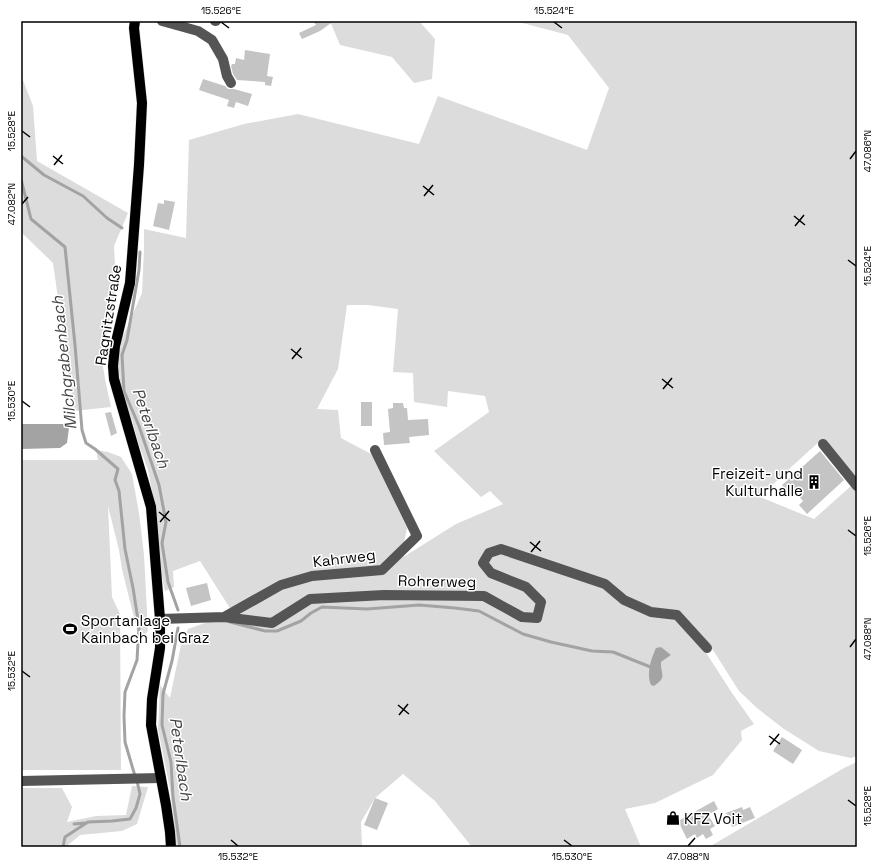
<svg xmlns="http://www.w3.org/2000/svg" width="878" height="868" font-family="'Space Grotesk',sans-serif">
<rect width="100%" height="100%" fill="#fff"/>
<path fill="#dcdcdc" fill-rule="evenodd" d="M330,21H419L435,39L432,79L414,83L392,57L340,45Z
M515,21H857V481L821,440L789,469L760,497L814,519L851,486L857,493V756L851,758L819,751L784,729L757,708L739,691L713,650L705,642L703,648L732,693L754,724L741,731L742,740L713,775L655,803L625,809L641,847H472L435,801L403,774L375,798L361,822L362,847H176V839L170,789L158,729L160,685L170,698L182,640L188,629L233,613L200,561L173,571L174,587L165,591L159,561L154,502L148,470L138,442L132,420L122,394L118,365L121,341L142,293L144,250V229L186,238L189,140L244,124L298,114L419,144L438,96L587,150L609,88L568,35ZM347,305H368L398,309L393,372L413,373L414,402L447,407L448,391L485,396L489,412L434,451L481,497L490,491L503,504L456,524L405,556L389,559L404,543L407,528L373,455L341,438L338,410L317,409L338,369ZM660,647L671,655L661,662L662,679H649V673Z
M21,75L33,106L37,161L128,213L114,246L116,284L114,310L103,347V367L106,384L111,407L74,411L53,263L21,232Z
M96,450L108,452L121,457L132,474L139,513L141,529L144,555L148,631L140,642L122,569L119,550L108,506L112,597L120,614L121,770H21V460H98Z
M857,762V847H709L844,768Z
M132,786L148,787L137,824L122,831L80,835L68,845L67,847H21V788H62L72,807L67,822L96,816L126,815Z"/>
<path fill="#a3a3a3" d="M21,424H64L69,428L67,443L60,448L21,449Z
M661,647L671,655L661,662C661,676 667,677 654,686L651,685C646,674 651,659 656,648Z"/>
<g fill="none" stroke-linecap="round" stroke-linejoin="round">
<path stroke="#a3a3a3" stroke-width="3" d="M21,156L44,175L83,196L107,218L122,228
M21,179L31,219L65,247L75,345L82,430L86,443L95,449L118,469L115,480L119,491L125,549L133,588L139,626L137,660L125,692L124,716L125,742L135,776
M140,252L139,270L127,340L122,355L124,391L139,426L159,485L166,522L162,543L168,582L178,610
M230,622L265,631H277L301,621L311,613L322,607L367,609L419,605L455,608L479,611L523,634L551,642L592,651L613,652L653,668
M178,628L172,661L163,694L162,725L171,762L173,797L180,847
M74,824L86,823
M63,847L65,837L88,822L112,821L130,819L136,808L140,794L137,781"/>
</g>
<path fill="#c4c4c4" d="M313,21H323L324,22L326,21H334L320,31L302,39L299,33L316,25Z
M245,50L270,54L267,76L273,77L271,86L265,85V82L237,80L233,74L231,66L232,64H235L236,58L244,60Z
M203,79L225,86L228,89H234L252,94L248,106L236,102L234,108L227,106L229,100L199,90Z
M164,200L175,202L169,230L153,226L158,203L164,204Z
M361,402H372V426H361Z
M393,403H403L404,408H407L408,420L428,419L429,435L409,437L410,443L384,445L383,433L390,432L388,409L393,408Z
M111,412L117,433L111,436L105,413Z
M820,451L844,480L807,514L799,505L803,501L791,487L787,491L782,485Z
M207,583L211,600L191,606L186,588Z
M782,737L802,750L793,764L773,751Z
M375,798L388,803L377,830L364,825Z
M714,801L718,809L708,815L715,826L710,829L713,835L706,839L703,834L697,838L695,834L687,839L678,821Z
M742,807L743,810L750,807L755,818L732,827L726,813Z"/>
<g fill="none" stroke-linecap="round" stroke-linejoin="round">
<defs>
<path id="major" d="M135,21L134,28L142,103L139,165L130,283L115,346L113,366L114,379L151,507L160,619V648L152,699L151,725L166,805L170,832L171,847"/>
</defs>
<use href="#major" stroke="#dbdbdb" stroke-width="11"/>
<path stroke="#555" stroke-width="10" d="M162,21L198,31L212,40L223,59L227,76L231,83
M215,21H216
M823,444L857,486
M224,617L281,585L312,576L382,570L417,536L375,450
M160,619L224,617L272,623L310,599L384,595L484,596L522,617L537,618L541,602L526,587L491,573L483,563L489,553L501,549L605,584L624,600L651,612L677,615L707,648
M21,781L161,778"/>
<use href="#major" stroke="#000" stroke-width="10"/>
</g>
<path fill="none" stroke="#000" stroke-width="1.5" d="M221,22L229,28M554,22L562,28M22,131L30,137M53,156L63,164M850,159L856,151M54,165L62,155M423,186L434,195M424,196L433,185M22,204L28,197M794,216L805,225M795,226L804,215M848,260L856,266M291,349L302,358M292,359L301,348M662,379L673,388M663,389L672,378M22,401L30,407M159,512L170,521M160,522L169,511M848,530L856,536M530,542L541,551M531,552L540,541M850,647L856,639M22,671L30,677M398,705L409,714M399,715L408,704M769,736L780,744M770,745L779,734M848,800L856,806M231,840L238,846M564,840L572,846M688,846L695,838"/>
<defs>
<symbol id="building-bare" viewBox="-9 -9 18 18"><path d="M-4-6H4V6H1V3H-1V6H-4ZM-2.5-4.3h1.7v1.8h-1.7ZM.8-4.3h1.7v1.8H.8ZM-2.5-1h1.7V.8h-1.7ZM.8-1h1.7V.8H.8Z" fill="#000" stroke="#fff" stroke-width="2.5" paint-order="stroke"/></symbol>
<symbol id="stadium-bare" viewBox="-9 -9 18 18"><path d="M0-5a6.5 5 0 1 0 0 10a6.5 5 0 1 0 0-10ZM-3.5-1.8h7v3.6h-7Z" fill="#000" stroke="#fff" stroke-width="2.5" paint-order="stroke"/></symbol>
<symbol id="shop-bare" viewBox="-9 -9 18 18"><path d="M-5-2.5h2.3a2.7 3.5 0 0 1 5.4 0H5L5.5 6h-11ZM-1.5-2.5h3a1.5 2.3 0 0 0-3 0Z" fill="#000" stroke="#fff" stroke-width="2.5" paint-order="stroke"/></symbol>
</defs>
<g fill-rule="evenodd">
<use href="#building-bare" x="804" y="472" width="20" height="20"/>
<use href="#stadium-bare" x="60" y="619" width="20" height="20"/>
<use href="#shop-bare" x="663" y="808" width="20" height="20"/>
</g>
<g text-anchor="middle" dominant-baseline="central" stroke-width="3" stroke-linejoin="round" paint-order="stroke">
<g font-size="15" fill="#000" stroke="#fff">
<text transform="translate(108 315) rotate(-81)">Ragnitzstraße</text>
<text transform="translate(344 558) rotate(-7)">Kahrweg</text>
<text transform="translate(437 581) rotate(1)">Rohrerweg</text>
</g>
<g font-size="15" fill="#000" stroke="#fff" text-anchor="start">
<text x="803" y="473" text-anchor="end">Freizeit- und<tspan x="803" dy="17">Kulturhalle</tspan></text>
<text x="81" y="620">Sportanlage<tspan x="81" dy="17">Kainbach bei Graz</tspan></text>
<text x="684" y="818">KFZ Voit</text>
</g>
<g font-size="16" font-style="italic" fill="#444" stroke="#fff">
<text transform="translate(64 363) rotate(-96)">Milchgrabenbach</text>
<text transform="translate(151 428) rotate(71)">Peterlbach</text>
<text transform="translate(181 759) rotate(82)">Peterlbach</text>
</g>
</g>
<rect width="878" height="868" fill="none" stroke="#ffffff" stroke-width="44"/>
<rect x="22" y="22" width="834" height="824" fill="none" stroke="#000" stroke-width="1.5"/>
<g font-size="10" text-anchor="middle" fill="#000">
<text x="221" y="14">15.526°E</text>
<text x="554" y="14">15.524°E</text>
<text transform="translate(11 131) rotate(-90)" y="4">15.528°E</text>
<text transform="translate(867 151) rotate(-90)" y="4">47.086°N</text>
<text transform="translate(11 204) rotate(-90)" y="4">47.082°N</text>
<text transform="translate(867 266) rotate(-90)" y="4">15.524°E</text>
<text transform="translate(11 401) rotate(-90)" y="4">15.530°E</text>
<text transform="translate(867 536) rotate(-90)" y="4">15.526°E</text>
<text transform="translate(867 639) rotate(-90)" y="4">47.088°N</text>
<text transform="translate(11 671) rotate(-90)" y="4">15.532°E</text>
<text transform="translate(867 806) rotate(-90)" y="4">15.528°E</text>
<text x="238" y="860">15.532°E</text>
<text x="572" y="860">15.530°E</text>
<text x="688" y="860">47.088°N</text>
</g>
</svg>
